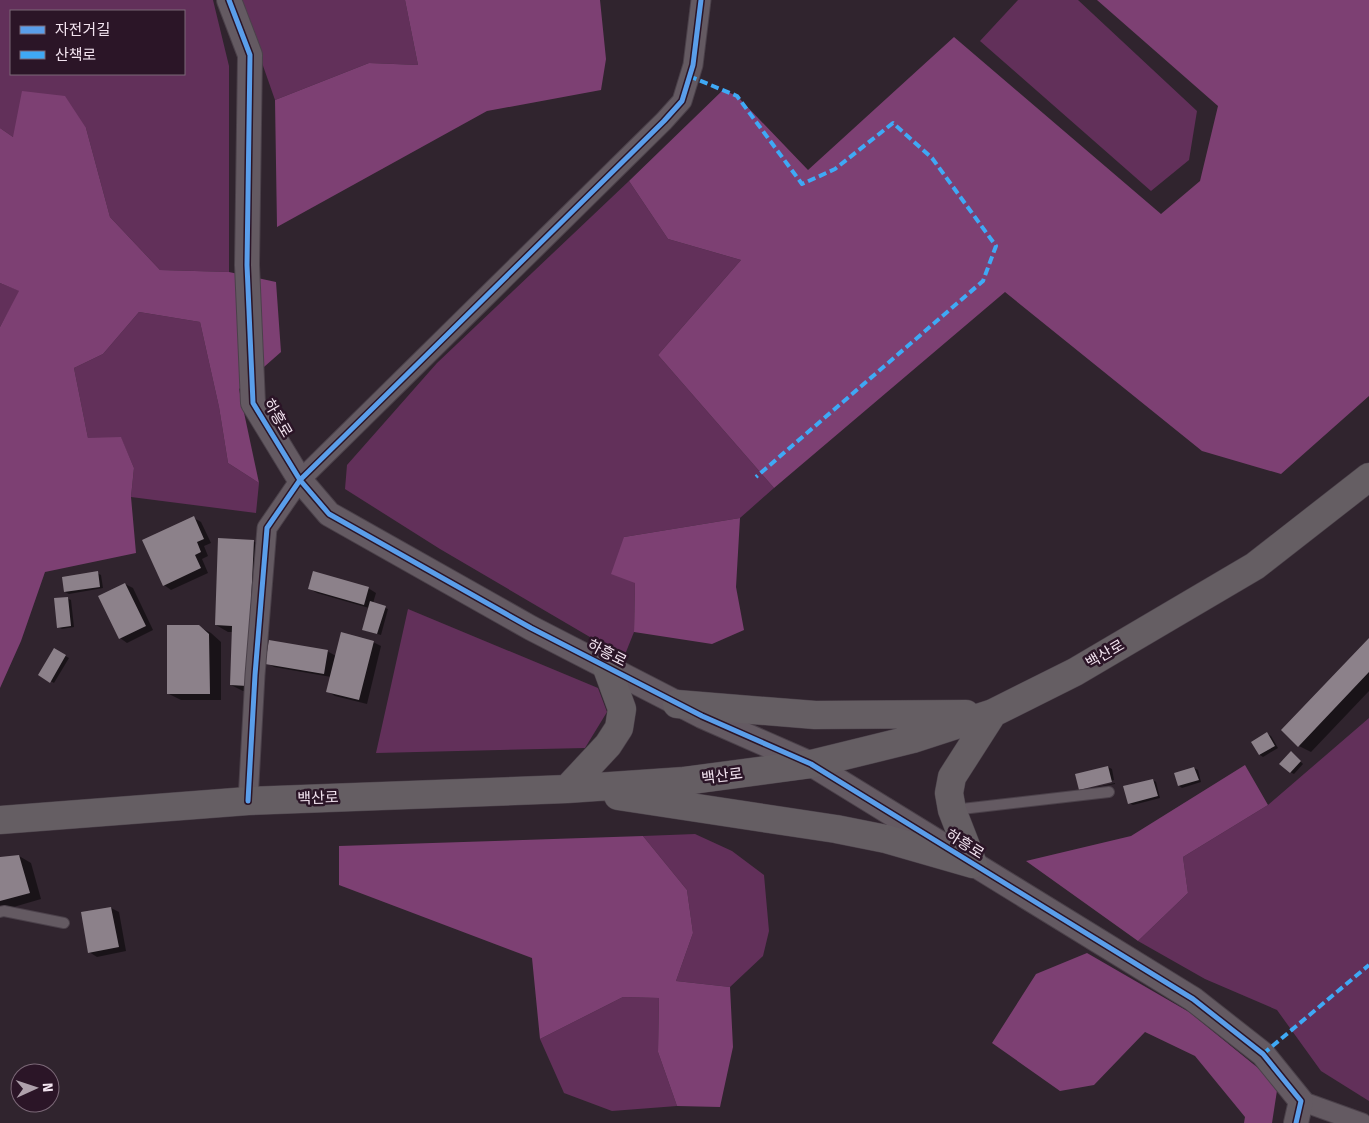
<svg xmlns="http://www.w3.org/2000/svg" width="1369" height="1123" font-family="'Fira Sans','Noto Sans KR',sans-serif">
<rect width="100%" height="100%" fill="#30242e"/>
<path fill="#62305a" fill-rule="evenodd" d="M0,0H213L229,66V272L160,270L110,217L86,128L13,137L0,128ZM11,11H184V74H11Z
M240,0H405L418,65L369,63L275,100Z
M1018,0H1078L1197,111L1189,160L1151,191L980,41Z
M629,181L668,239L741,260L658,355L774,488L740,518L624,537L635,583L634,632L624,657L440,549L345,489L347,465L437,363Z
M0,283L20,291L0,327Z
M139,312L200,322L219,407L228,463L259,483L256,513L131,497L134,468L121,438H88L74,368L103,354Z
M408,609L598,688L607,712L585,748L376,753Z
M1369,718V1101L1321,1071L1277,1010L1205,979L1138,941L1188,893L1183,857L1268,805Z
M695,834L732,851L764,875L769,931L763,956L730,987L676,981L693,933L687,890L643,836Z
M623,997L659,998L658,1052L677,1106L612,1111L564,1093L540,1039Z"/>
<path fill="#7d4073" d="M405,0H600L606,59L601,90L487,111L277,227L275,100L369,63L418,65Z
M1097,0H1369V396L1281,474L1202,451L1005,292L774,488L658,355L741,260L668,239L629,181L723,90L737,96L808,170L954,37L1161,214L1200,181L1218,106Z
M22,91L65,96L86,128L110,217L160,270L229,272L276,282L281,352L239,389L259,483L228,463L219,407L200,322L139,312L103,354L74,368L88,438L121,437L134,468L131,497L136,553L45,572L21,641L0,688V327L19,291L0,283V128L13,137Z
M740,518L736,587L744,630L712,644L634,632L635,583L611,574L624,537Z
M1245,765L1268,805L1183,857L1188,893L1138,941L1026,861L1131,836Z
M643,836L687,890L693,933L676,981L730,987L733,1047L720,1107L677,1106L658,1052L659,998L623,997L540,1039L532,958L339,885V846Z
M1087,953L1189,1012L1278,1084L1272,1123H1244L1245,1117L1195,1056L1145,1032L1094,1085L1060,1091L992,1043L1036,974Z"/>
<path fill="#0007" d="M194,518L201,522L211,543L204,546L208,556L202,559L208,573L171,590L164,585Z
M253,541L265,548L259,692L243,691L231,685L233,632H228L216,625Z
M97,573L101,575L103,588L69,594L65,592Z
M125,584L133,588L153,630L127,643L120,638Z
M368,588L376,593L373,603L388,609L381,635L363,630L369,608L317,593L310,589Z
M67,598L71,600L74,627L62,629L58,627Z
M198,626L211,633L221,642V700H181L169,694Z
M1369,640V691L1311,752L1299,746Z
M373,642L381,646L367,704L335,696L327,691L331,677L274,667L267,663L327,651L336,656Z
M54,650L69,658L54,683L40,675Z
M1267,734L1271,736L1278,748L1263,757L1260,755L1253,742Z
M1294,755L1303,764L1294,774L1290,772Z
M1108,767L1112,769L1114,780L1081,788V790L1080,789L1076,775Z
M1194,768L1198,770L1201,782L1182,788L1179,786Z
M1153,780L1156,782L1160,798L1133,805L1129,803Z
M1115,783V784L1082,790Z
M19,856L31,863L41,899L0,911V858Z
M111,908L119,912L126,951L97,957L89,952L83,913Z"/>
<path fill="#8c818a" d="M194,516L204,539L197,542L201,552L195,555L201,568L163,586L142,540Z
M218,538L254,540L247,686L230,685L232,626L215,625Z
M98,571L100,587L64,592L62,577Z
M313,571L369,587L364,605L308,589Z
M125,583L146,626L119,639L98,596Z
M68,597L71,626L57,628L54,598Z
M370,601L386,606L377,634L362,630Z
M167,625H199L209,634L210,694H167Z
M341,632L374,641L359,700L326,692Z
M1369,638V672L1298,747L1281,730Z
M269,640L328,650L324,674L265,664Z
M54,648L66,655L50,683L38,675Z
M1267,732L1275,746L1259,755L1251,742Z
M1291,751L1301,761L1290,773L1279,764Z
M1108,766L1112,782L1079,790L1075,774Z
M1194,767L1199,780L1178,786L1174,773Z
M1153,779L1158,796L1128,804L1123,786Z
M19,855L30,893L0,901V857Z
M111,907L119,947L88,953L81,912Z"/>
<g fill="none" stroke-linecap="round" stroke-linejoin="round">
<defs>
<path id="service" d="M953,810L1109,792
M0,912L4,911L64,923"/>
<path id="minor" d="M248,801L255,675L267,528L300,480L664,121L682,101L693,65L701,0
M1301,1101L1362,1123"/>
<path id="tertiary" d="M229,0L250,55L247,265L253,403L300,480L329,514L531,628L702,716L811,764L1193,999L1263,1054L1301,1101L1296,1123"/>
<path id="secondary" d="M677,704L815,715L966,714
M567,789L608,745L619,728L622,709L607,668
M618,796L836,829L886,839L973,864
M0,820L248,801L567,789L684,781L811,764L913,739L993,713L1075,672L1255,566L1369,477
M973,864L952,810L949,793L952,777L993,713"/>
</defs>
<use href="#service" stroke="#4b414a" stroke-width="12"/>
<use href="#minor" stroke="#4b414a" stroke-width="21"/>
<use href="#tertiary" stroke="#4b414a" stroke-width="26"/>
<use href="#secondary" stroke="#4b414a" stroke-width="29"/>
<use href="#service" stroke="#645a62" stroke-width="10"/>
<use href="#minor" stroke="#645a62" stroke-width="19"/>
<use href="#tertiary" stroke="#645a62" stroke-width="24"/>
<use href="#secondary" stroke="#655e63" stroke-width="28"/>
<path stroke="#3fa9f5" stroke-width="4" stroke-dasharray="8 4" stroke-linecap="butt" d="M689,76L737,96L802,184L835,169L893,123L932,158L996,246L983,281L756,477
M1263,1054L1369,965"/>
<defs>
<path id="cycleway" d="M229,0L250,55L247,265L253,403L300,480L329,514L531,628L702,716L811,764L1193,999L1263,1054L1301,1101L1296,1123
M248,801L255,675L267,528L300,480L664,121L682,101L693,65L701,0"/>
</defs>
<use href="#cycleway" stroke="#2b1527" stroke-width="8"/>
<use href="#cycleway" stroke="#5a9eea" stroke-width="5"/>
</g>
<g text-anchor="middle" dominant-baseline="central" stroke-width="5" stroke-linejoin="round" paint-order="stroke">
<g font-size="15" fill="#f3e4f0" stroke="#2b1527">
<text transform="translate(278 418) rotate(60)">하흥로</text>
<text transform="translate(607 653) rotate(27)">하흥로</text>
<text transform="translate(1105 654) rotate(-30)">백산로</text>
<text transform="translate(722 776) rotate(-7)">백산로</text>
<text transform="translate(318 798) rotate(-2)">백산로</text>
<text transform="translate(965 844) rotate(32)">하흥로</text>
</g>
</g>
<rect x="10" y="10" width="175" height="65" fill="#2b1527" stroke="#7b6877"/>
<rect x="20" y="26" width="25" height="8" fill="#5a9eea" stroke="#7b6877"/>
<text x="55" y="35" font-size="15" fill="#f3e4f0">자전거길</text>
<rect x="20" y="51" width="25" height="8" fill="#3fa9f5" stroke="#7b6877"/>
<text x="55" y="60" font-size="15" fill="#f3e4f0">산책로</text>
<g transform="translate(35 1088) rotate(87)"><circle r="24" fill="#2b1527" stroke="#7b6877"/>
<path d="M0-4L9 19L0 12L-9 19Z" fill="#afa1ac"/>
<text y="-8" font-size="14" font-weight="bold" text-anchor="middle" fill="#f3e4f0">N</text>
</g>
</svg>
